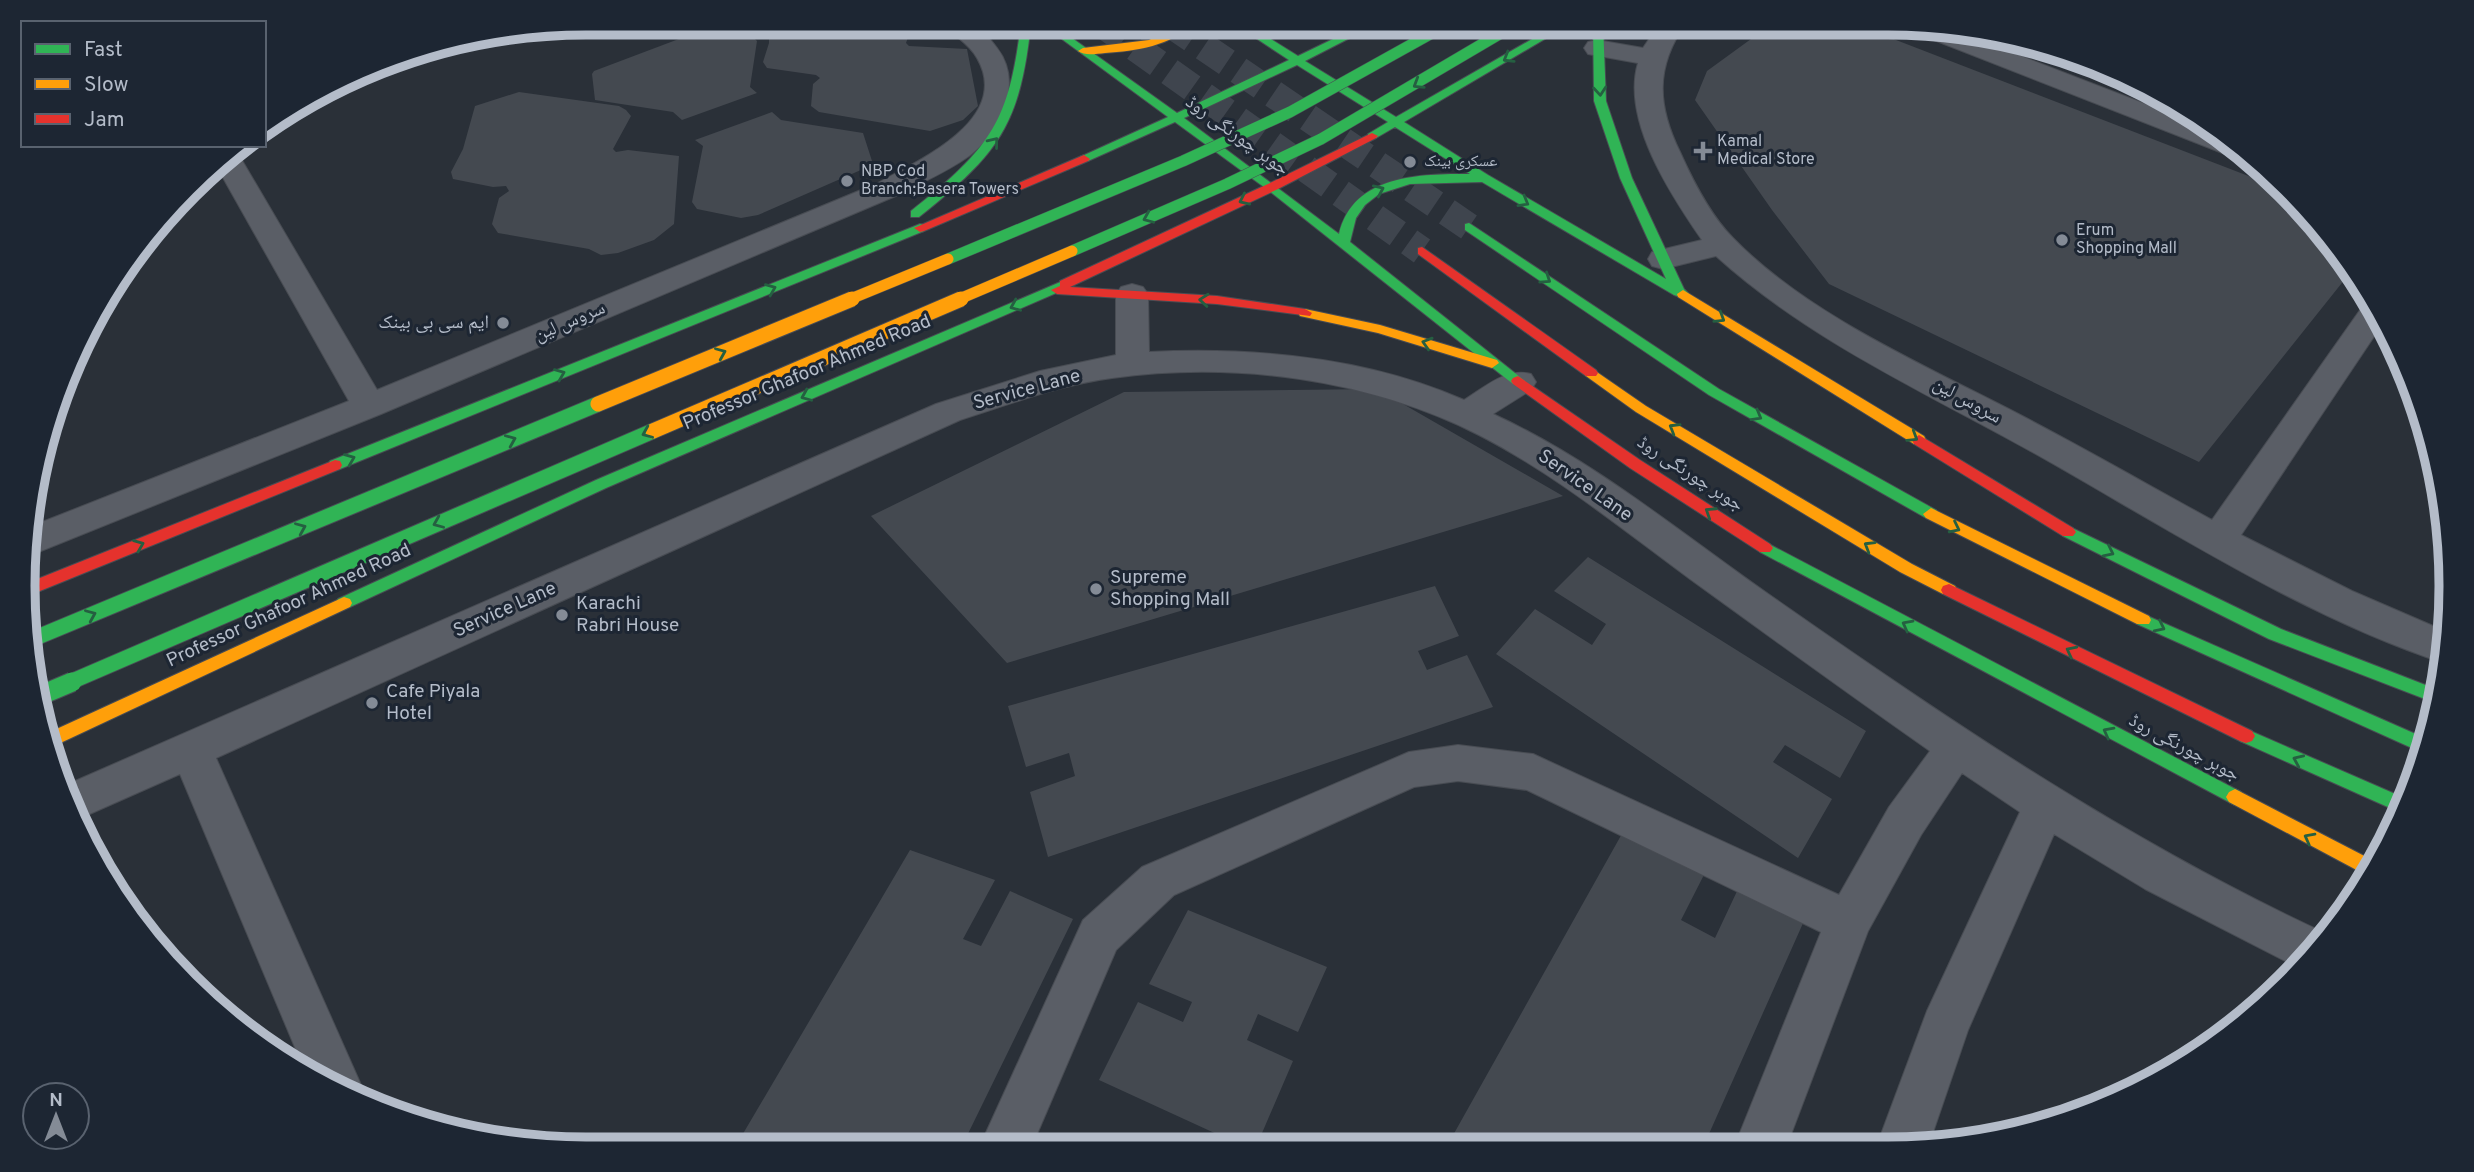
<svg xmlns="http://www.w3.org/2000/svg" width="2474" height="1172" font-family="Overpass,'Noto Naskh Arabic',sans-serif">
<rect width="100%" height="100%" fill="#2a3038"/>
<path fill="#444950" d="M769,23H913L906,43L909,46L967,49L978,106L963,120L930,131L819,112L811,106L813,84L820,78L816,75L767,68L763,62L769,43Z
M1773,23H1852L2290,192L2353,269L2199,462L1829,284L1772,210L1695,100L1707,71Z
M714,29L752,36L757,41L750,87L757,93L682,120L673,112L595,100L592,74L594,71L700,31Z
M519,92L619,106L626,110L631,116L613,149L616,152L628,150L679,156L674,224L654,240L618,253L601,255L589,249L498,233L492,224L499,198L509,191L506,186L493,187L453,179L451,172L463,149L475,106Z
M772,112L781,120L863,133L872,161L870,166L758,215L741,218L697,209L692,202L703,146L695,140Z
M1377,389L1563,496L1007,663L871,516L1124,392Z
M1588,557L1866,731L1840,778L1785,745L1773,762L1832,799L1798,858L1496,654L1535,609L1592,645L1606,624L1554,591Z
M1435,586L1459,636L1418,651L1427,670L1467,655L1493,707L1048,857L1030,792L1075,776L1069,753L1026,767L1008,706Z
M1628,823L1709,865L1681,920L1715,938L1739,887L1804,921L1704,1145L1447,1146Z
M910,850L995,880L963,939L981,946L1010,891L1073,919L961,1148L734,1149Z
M1188,910L1327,967L1298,1032L1258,1014L1247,1040L1293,1061L1256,1147H1245L1099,1080L1138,1002L1183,1022L1192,1002L1149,984Z"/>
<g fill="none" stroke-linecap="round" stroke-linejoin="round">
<path stroke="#3f454e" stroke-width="28" stroke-dasharray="28 14" stroke-linecap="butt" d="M1101,23L1422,251
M1169,23L1469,227"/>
<defs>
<path id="street" d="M943,23C971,22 980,25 997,48C1024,83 1001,132 969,156C947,172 922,182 898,195L381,414L31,555L32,526L349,401L217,167L233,150L240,157L377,390L878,183C917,161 1013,120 977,58C969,43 953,36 943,23Z
M1660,23H1686C1655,67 1657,105 1680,152C1693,181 1710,215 1733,238C1810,317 1929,367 2026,418C2089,451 2150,486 2212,520L2365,303L2371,301L2383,323L2241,535L2352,591L2447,632L2444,663C2303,617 2164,526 2034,453C1925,392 1810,341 1716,256L1663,269L1652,266L1648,259L1652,252L1702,240C1671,195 1621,120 1638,63L1588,54L1584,48L1588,42L1597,40L1643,48Z
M1908,25L1951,29L2218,132L2248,156H2230L1911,31Z
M1132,284L1143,287L1148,294L1149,352C1255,347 1366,357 1464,400C1484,388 1506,367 1531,374L1536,382L1531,390L1493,414C1598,462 1689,540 1784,605C1960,728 2134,845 2329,935L2297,967L2145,889L2054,834L1968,1030L1929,1144L1877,1145L1927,1011L2020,812L1962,773L1921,835L1868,931L1787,1145H1735L1821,932L1527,790L1458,781L1414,787L1174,895L1116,950L1031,1148H979L1083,920L1142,867L1409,752L1458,745L1533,754L1839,895L1889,807L1930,751C1850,695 1770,637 1690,579C1622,529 1555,474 1479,435C1368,379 1235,361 1112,378C1060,385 1010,404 960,420L216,758L361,1085L356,1097L302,1064L180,774L76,820L66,785L936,404L1040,371L1116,355V294L1121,287Z"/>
<path id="fast" d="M1021,23H1031C1020,126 999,153 919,217H911V211C989,149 1009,124 1021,23Z
M1040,23H1051L1177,113L1289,60L1233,23H1245L1298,56L1366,23H1379L1305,61L1396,117L1560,23H1572L1404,122L1488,175L1666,279L1620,178L1594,101L1593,23H1603L1606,101L1632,178L1684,289L1689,294L1683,298L1674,295L1482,182L1410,184L1379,194L1365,205L1356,218L1350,242L1525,381L1523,384H1513L1268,190L1175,122L1088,161H1080V157L1168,117ZM1297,65L1388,122L1368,134V138H1376L1395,127L1470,174C1421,174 1353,174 1339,234L1184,118Z
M1469,223L1719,389L1936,510L1939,514L1936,518H1926L1709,395L1465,230V224Z
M920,224L924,225V231L340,469H330L328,465L330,461Z
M1065,280L1070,281V287L606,488L350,607H338L336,603L338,599L596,480Z
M2068,526L2281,629L2441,691L2438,704L2269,639L2063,536L2060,532Z
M1765,542L2241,792L2244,797L2241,802L2235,805L2229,802L1760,552L1757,548L1760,544Z
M2143,614L2427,739L2423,753L2137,624L2135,620L2137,616Z
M2246,729L2409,800L2408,802L2402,813L2399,812L2240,741L2237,736L2240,731Z"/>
<path id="slow" d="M1183,23H1194C1171,46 1136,51 1105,53C1095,54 1085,56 1078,51L1083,48L1149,40Z
M1683,290L1924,436L1926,440L1924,444H1914L1678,297L1677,294Z
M1305,309L1380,325L1497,360L1499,363L1492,368L1378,333L1300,316L1298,313Z
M1591,368L1646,406L1912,564L1955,586L1957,590L1955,594H1943L1900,572L1636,412L1586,376L1584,373L1586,370Z
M1931,508L2149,616L2151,620L2149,624H2137L1926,518L1923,514Z
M344,597L350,599L352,603L350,607L54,746L50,732Z
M2235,789L2374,861L2366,875L2229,802L2226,797L2229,792Z"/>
<path id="jam" d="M1372,133L1378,136L1376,138L1276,190L1070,287L1217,296L1305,309L1312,313L1310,316L1217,304L1057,294L1051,290L1060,286V281L1268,184Z
M1084,155L1090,159L1088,161L924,231L920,232L914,228Z
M1422,247L1596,370L1598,373L1596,376H1586L1418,254V248Z
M1518,376L1640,460L1770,544L1773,548L1770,552H1760L1630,468L1513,384L1511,381L1513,378Z
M1919,435L2073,528L2076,532L2073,536H2063L1914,444L1912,440Z
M335,460L340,461L342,465L340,469L30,595V582Z
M1949,584L2252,731L2255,736L2252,741L2246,743L2240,741L1943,594L1941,590L1943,586Z"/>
</defs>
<use href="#street" stroke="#484c53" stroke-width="2"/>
<use href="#fast" stroke="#484c53" stroke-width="2"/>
<use href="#slow" stroke="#484c53" stroke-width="2"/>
<use href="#jam" stroke="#484c53" stroke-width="2"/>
<use href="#street" fill="#5a5e66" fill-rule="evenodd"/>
<use href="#fast" fill="#30b455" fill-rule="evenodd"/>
<use href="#slow" fill="#ff9f0a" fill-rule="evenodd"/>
<use href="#jam" fill="#e5322d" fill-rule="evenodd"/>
<defs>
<path id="fast-bridge-far2" d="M1072,251L1227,184L1321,139L1518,23
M948,259L1183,161L1290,112L1450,23"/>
<path id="fast-bridge-far1" d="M28,641L598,404
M68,683L653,431"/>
<path id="fast-bridge" d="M39,696L72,682"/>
<path id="slow-bridge-far1" d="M848,300L948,259
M957,300L1072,251"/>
<path id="slow-bridge" d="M598,404L852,299
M653,431L961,299"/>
</defs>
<use href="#fast-bridge-far2" stroke="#484c55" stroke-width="12" stroke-linecap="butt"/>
<use href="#fast-bridge-far1" stroke="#484c55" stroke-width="17" stroke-linecap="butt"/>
<use href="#fast-bridge" stroke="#484c55" stroke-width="21" stroke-linecap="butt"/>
<use href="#slow-bridge-far1" stroke="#484c55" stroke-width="12" stroke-linecap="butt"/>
<use href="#slow-bridge" stroke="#484c55" stroke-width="17" stroke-linecap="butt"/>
<use href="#fast-bridge-far2" stroke="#30b455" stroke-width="11"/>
<use href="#fast-bridge-far1" stroke="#30b455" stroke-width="15"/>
<use href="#fast-bridge" stroke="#30b455" stroke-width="19"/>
<use href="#slow-bridge-far1" stroke="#ff9f0a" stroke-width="11"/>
<use href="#slow-bridge" stroke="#ff9f0a" stroke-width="15"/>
</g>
<defs><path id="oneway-chevron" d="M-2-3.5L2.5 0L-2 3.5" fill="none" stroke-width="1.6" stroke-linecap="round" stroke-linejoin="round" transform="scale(1.75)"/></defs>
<g stroke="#255f41">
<use href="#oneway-chevron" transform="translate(1508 58) rotate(149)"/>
<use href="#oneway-chevron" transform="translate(1418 84) rotate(148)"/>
<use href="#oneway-chevron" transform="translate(1600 91) rotate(85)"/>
<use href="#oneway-chevron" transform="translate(994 142) rotate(-51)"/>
<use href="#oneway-chevron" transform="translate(1379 190) rotate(-24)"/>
<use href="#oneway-chevron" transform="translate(1244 200) rotate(155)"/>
<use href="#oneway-chevron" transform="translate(1524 202) rotate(30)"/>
<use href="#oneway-chevron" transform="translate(1148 218) rotate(157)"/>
<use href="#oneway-chevron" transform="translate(1546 279) rotate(34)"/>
<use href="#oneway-chevron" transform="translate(771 289) rotate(-22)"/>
<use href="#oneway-chevron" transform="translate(1204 300) rotate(-175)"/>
<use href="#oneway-chevron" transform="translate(1015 306) rotate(157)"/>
<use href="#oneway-chevron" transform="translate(1720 318) rotate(32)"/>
<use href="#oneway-chevron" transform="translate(1427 343) rotate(-163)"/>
<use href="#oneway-chevron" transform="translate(721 353) rotate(-23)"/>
<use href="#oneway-chevron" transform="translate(560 374) rotate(-22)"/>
<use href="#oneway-chevron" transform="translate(806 396) rotate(157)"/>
<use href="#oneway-chevron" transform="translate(1757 416) rotate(30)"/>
<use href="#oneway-chevron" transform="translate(1674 428) rotate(-149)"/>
<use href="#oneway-chevron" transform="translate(647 433) rotate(157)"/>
<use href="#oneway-chevron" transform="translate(1913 437) rotate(32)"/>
<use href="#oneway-chevron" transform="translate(511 440) rotate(-23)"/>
<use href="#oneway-chevron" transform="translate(350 459) rotate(-22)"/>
<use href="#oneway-chevron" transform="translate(1710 512) rotate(-147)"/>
<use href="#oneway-chevron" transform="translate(438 523) rotate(157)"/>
<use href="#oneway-chevron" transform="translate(301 528) rotate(-23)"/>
<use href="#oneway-chevron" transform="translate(1955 528) rotate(26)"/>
<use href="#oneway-chevron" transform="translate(139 545) rotate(-22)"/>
<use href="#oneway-chevron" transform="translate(1869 546) rotate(-149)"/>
<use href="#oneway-chevron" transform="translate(2109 552) rotate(26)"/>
<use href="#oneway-chevron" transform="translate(91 615) rotate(-23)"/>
<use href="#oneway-chevron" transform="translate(1907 625) rotate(-152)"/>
<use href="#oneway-chevron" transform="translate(2160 627) rotate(26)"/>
<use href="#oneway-chevron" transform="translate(2071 651) rotate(-153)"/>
<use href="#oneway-chevron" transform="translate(2108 732) rotate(-152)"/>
<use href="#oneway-chevron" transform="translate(2298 760) rotate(-156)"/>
<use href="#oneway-chevron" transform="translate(2309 838) rotate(-152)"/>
</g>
<g fill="#848b96" stroke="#1d2633" stroke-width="2.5">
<path d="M1699.5 140.5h7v7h7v7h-7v7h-7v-7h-7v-7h7z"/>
<circle cx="1410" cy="162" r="7"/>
<circle cx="847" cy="181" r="7"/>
<circle cx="2062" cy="240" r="7"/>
<circle cx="503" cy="323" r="7"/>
<circle cx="1096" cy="589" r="7"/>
<circle cx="562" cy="615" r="7"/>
<circle cx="372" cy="703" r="7"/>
</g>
<g text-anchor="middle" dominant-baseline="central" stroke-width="6" stroke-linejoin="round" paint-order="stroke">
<g font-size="16" fill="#b4bcc9" stroke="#1d2633" text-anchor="start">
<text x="1717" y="142">Kamal<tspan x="1717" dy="18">Medical Store</tspan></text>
<text x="1424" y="162">عسکری بینک</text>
<text x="861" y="172">NBP Cod<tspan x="861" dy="18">Branch;Basera Towers</tspan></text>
<text x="2076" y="231">Erum<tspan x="2076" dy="18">Shopping Mall</tspan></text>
</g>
<g font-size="19" fill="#b4bcc9" stroke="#1d2633">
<text transform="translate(1237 136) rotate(36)">جوہر چورنگی روڈ</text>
<text transform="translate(570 322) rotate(-23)">سروس لین</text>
<text transform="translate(807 373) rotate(-23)">Professor Ghafoor Ahmed Road</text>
<text transform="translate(1027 390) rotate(-15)">Service Lane</text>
<text transform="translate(1967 401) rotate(29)">سروس لین</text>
<text transform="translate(1690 474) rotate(33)">جوہر چورنگی روڈ</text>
<text transform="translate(1585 486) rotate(35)">Service Lane</text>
<text transform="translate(289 606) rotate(-25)">Professor Ghafoor Ahmed Road</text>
<text transform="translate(505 610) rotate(-24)">Service Lane</text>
<text transform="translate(2184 748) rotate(28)">جوہر چورنگی روڈ</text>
</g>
<g font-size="19" fill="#b4bcc9" stroke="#1d2633" text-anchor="start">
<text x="489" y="323" text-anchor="end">ایم سی بی بینک</text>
<text x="1110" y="578">Supreme<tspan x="1110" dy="22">Shopping Mall</tspan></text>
<text x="576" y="604">Karachi<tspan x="576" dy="22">Rabri House</tspan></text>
<text x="386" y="692">Cafe Piyala<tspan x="386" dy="22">Hotel</tspan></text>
</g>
</g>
<path d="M0 0H2474V1172H0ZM586 35H1888A551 551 0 0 1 2439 586V586A551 551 0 0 1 1888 1137H586A551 551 0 0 1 35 586V586A551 551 0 0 1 586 35Z" fill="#1d2633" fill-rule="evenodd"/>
<path fill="none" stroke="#b4bcc9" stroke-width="9" d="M586 35H1888A551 551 0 0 1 2439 586V586A551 551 0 0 1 1888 1137H586A551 551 0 0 1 35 586V586A551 551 0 0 1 586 35Z"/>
<rect x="21" y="21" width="245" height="126" fill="#1d2633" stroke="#59626f" stroke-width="2"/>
<rect x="35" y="44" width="35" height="10" fill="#30b455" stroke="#59626f" stroke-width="2"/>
<text x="84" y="56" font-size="21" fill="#b4bcc9">Fast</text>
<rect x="35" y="79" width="35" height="10" fill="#ff9f0a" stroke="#59626f" stroke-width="2"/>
<text x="84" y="91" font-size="21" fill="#b4bcc9">Slow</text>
<rect x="35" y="114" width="35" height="10" fill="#e5322d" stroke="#59626f" stroke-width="2"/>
<text x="84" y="126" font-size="21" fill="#b4bcc9">Jam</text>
<g transform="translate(56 1116)"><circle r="33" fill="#1d2633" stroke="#59626f" stroke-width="2"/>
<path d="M0-5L12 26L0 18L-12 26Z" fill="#848b96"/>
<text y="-10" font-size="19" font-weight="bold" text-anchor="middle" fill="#b4bcc9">N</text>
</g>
</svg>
